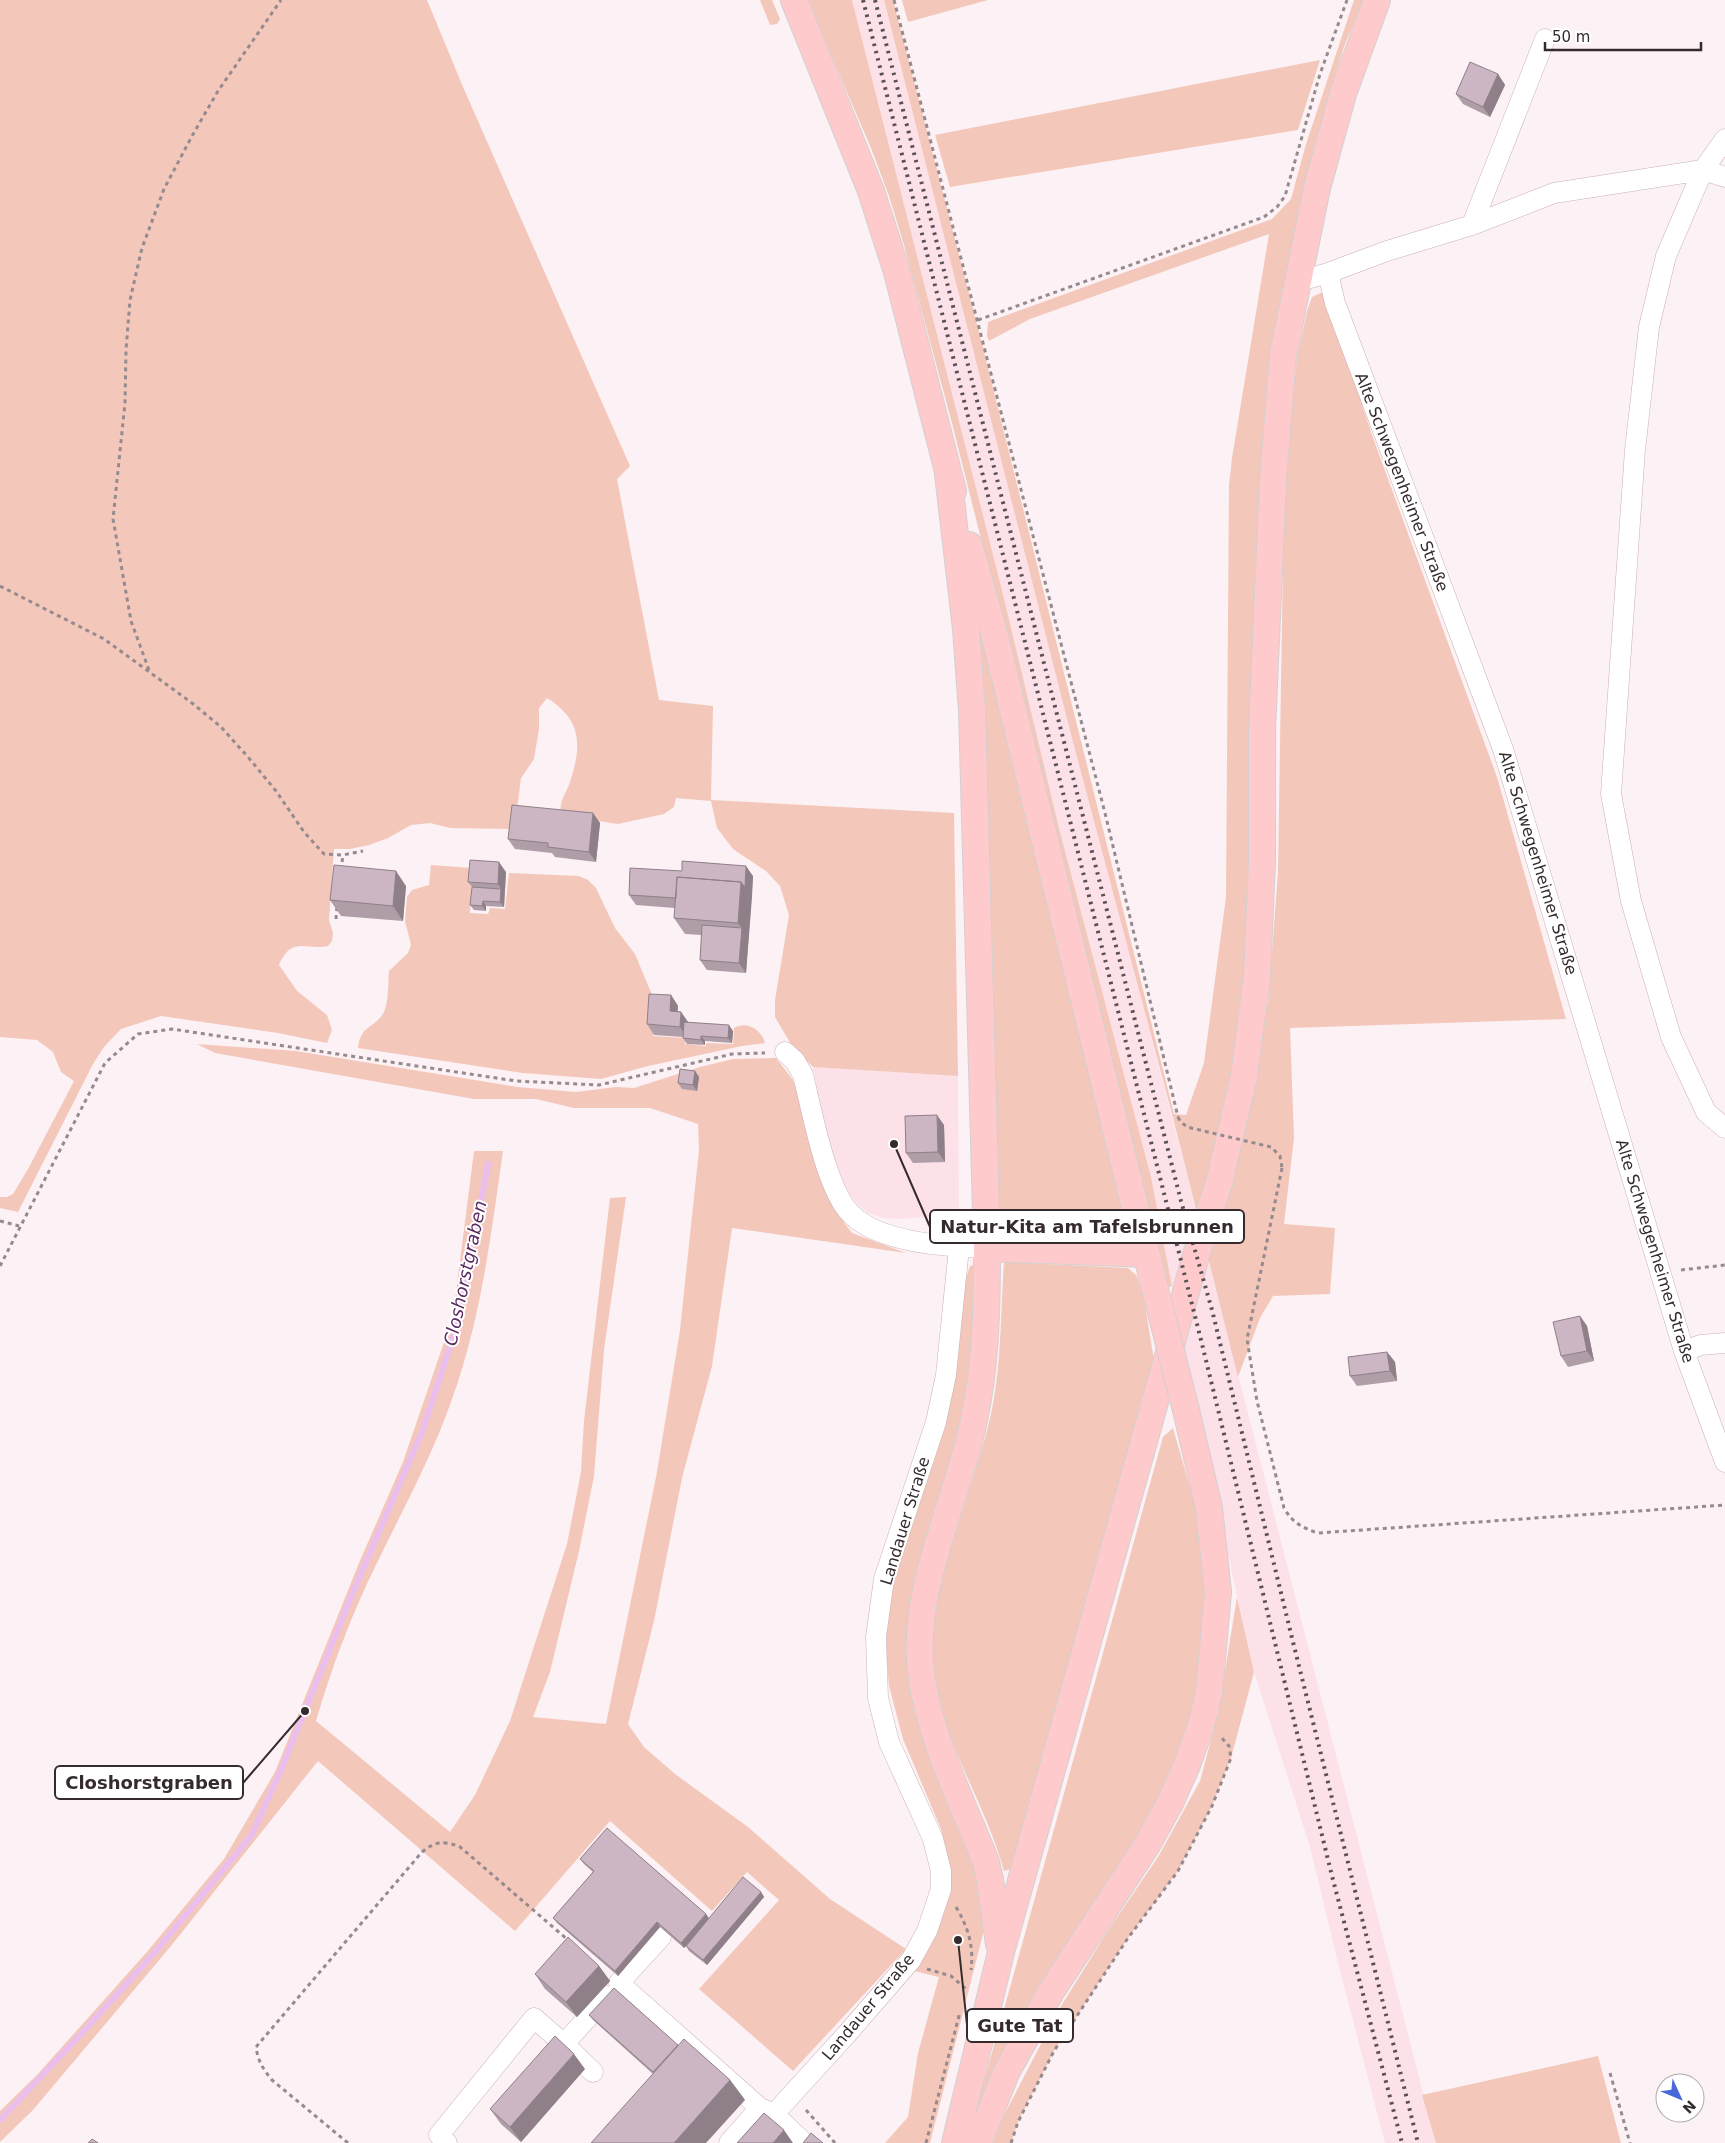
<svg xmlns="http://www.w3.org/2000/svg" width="1725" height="2143" font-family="'DejaVu Sans',sans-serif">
<rect width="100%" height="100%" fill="#fcf1f4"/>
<path fill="#fde1e9" d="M852,0H884L1436,2143H1385L1339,1967L1310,1847L1254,1672L1191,1386L1151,1177L1059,828L1002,590Z
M813,1067L958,1076L959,1215L899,1219L883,1218L868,1213L856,1203L845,1186L834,1158L818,1099Z"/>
<path fill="#f4c7bb" d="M0,0H427L463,87L630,466L617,479L659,700L713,706L711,800L954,813L958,1076L813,1067L792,1046L775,1017V1000L789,915L780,886L766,871L733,849L717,828L711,801L676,798L674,807L664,814L618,824L561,815C559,800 565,796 570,782C582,745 582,720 547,698L539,708V729L534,759L521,778L517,810L511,829L450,828L430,823L411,825L388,838L369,845L350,849H334L329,920L333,933L332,941L328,946C306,951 292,935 279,965L297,991L327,1015L332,1030L327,1043L278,1033L161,1016L121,1029L104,1047L93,1064L18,1212L0,1208V1197H7L13,1194L28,1169L74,1081L61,1072L53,1052L37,1040L0,1037Z
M760,0H772L780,19L777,24L770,25Z
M807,0H852L1002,590L1059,828L1151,1177L1172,1286L1168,1288L952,423L904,245L889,196L871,148Z
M884,0H893L981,340L1174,1114L1186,1115L1204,1063L1226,897L1229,485L1232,458L1269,234L1030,319L989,341L987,336L988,322L1272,219L1291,199L1306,144L1354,0H1364L1345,44L1326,105L1285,279L1270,370L1252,898L1243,981L1268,1005L1278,872L1284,495L1297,356L1307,311L1312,297L1325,291L1372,435L1497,777L1566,1019L1290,1028L1294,1138L1284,1224L1335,1228L1330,1294L1273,1296L1260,1318L1238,1377L1172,1114L1073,742Z
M902,0H988L908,22Z
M1320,60L1298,130L950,187L935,135Z
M975,631H980L1016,768L1129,1234L1124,1243L1006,1235L999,1231Z
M431,865L472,868L470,913L488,914L490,908L505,909L509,873L579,876L588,880L596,888L615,928L635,954L655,1002L653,1036L686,1038L685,1044L706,1046V1043L733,1044L734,1028C747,1020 762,1030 765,1043L742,1046L648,1066L601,1079L523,1073L358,1048C361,1025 373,1029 383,1014C389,1003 388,983 389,971L408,953L411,945L405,921L407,897L412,890L429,885Z
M197,1044L296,1051L517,1087L576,1092L616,1087L634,1088L700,1067L733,1059L776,1058L793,1080L833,1208L852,1233L906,1253L732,1228L712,1366L682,1478L654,1621L628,1724L644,1747L675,1774L748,1827L830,1899L906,1949L793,2071L699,1989L779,1900L747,1872L712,1911L610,1821L515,1931L318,1761L171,1946L33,2110L0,2142V2111L37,2075L146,1953L224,1859L275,1772L359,1563L403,1462L453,1316L474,1151H503C491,1235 481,1319 452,1399C432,1457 402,1511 375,1567C351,1616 331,1669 316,1721L450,1832L475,1795L510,1721L567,1544L581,1472L584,1421L610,1198L626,1197L604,1350L594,1476L579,1551L550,1672L533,1717L606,1724L657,1472L680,1330L699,1150L698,1124L650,1108H574L536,1099H474L215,1053Z
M1004,1262L1128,1268L1137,1276L1144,1299L1155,1366L1015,1868L1004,1871C983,1794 930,1724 930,1642C931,1608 943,1571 953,1539C965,1504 976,1469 986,1434C1002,1378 1000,1320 1004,1262Z
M976,1265V1360L910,1647L980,1871L985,1926L930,2143H885L908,2117L918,2053L939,1977L910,1970L947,1862L941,1829L903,1739L889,1686L886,1651L887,1618L895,1571L964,1284L970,1266Z
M1173,1428L1202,1529L1208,1635L1186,1749L983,2112L976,2110L1163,1437Z
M1237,1597L1254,1672L1231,1758L1212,1806L1178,1871L1128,1938L1054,2051L1018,2122L1011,2143H993L1001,2121L1058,2011L1107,1932L1158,1857L1200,1781L1218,1714Z
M1598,2056L1621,2143H1436L1422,2095Z"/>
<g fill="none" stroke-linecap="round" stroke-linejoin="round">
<path stroke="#eabfee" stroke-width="6" d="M0,2120L82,2033L155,1952L251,1836L281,1770L353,1592L422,1432L458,1322L488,1164"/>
<defs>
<path id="minor" d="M1725,139L1703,170L1666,256L1649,327L1635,450L1611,794L1631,901L1671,1037L1706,1112L1725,1128
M1472,225L1545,39
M1328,273L1335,303L1503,749L1684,1351L1725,1462
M1297,282L1328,273L1387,251L1472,225L1554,193L1703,170L1725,177
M785,1052L795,1061L803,1075C812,1110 826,1191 852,1215C881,1243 948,1247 987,1248
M1684,1351L1701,1345L1725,1343
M661,1937L619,1983L760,2108
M593,2072L564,2044L607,1996
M447,2143L439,2135L534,2018L564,2044
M729,2143L760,2108L772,2113
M802,2143V2141L774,2114L846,2035L911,1960L927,1931L941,1889V1871L933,1839L889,1742L878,1698L876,1637L884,1579L936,1422L946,1375L959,1248"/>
<path id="major" d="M794,0L871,191L897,272L953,491
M948,474L966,629L972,711L987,1248C987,1307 986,1367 973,1425C956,1502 915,1583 920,1661C925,1729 961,1799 986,1862L990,1880L999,1944
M969,545L993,629L1158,1301
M987,1248L1146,1254
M955,2143L1001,1952L1201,1238L1219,1183L1244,1076L1257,977L1262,862V731L1273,480L1283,355L1317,188L1343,94L1377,0
M978,2143L1006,2073L1052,1990L1147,1845L1170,1803L1187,1765L1201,1726L1209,1693L1218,1592L1209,1508L1186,1410"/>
</defs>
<use href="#minor" stroke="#cab0b7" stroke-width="21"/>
<use href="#major" stroke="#d3d0d1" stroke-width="28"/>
<path stroke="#958a8d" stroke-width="3" stroke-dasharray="4 4" stroke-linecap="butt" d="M894,0L1105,813L1178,1117
M978,320L1264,217L1277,207L1285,196L1320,74L1347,0
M0,586L104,639L192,703L221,727L248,757L276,791L304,832L324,854L343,855L363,851
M149,670L131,621L113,519L125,403L126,350L130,300L142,248L164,189L192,136L218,91L281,0
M341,870L343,855
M336,919L337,906
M1282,1168L1247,1339L1257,1401L1284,1508C1292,1522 1302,1528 1318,1533L1725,1505
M0,1221L19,1226
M0,1266L105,1063L138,1034L172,1029L516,1081L599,1085L732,1054L765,1053
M1681,1270L1725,1265
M956,1907C968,1927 974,1946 971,1970
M927,1969L951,1976L966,1989
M1610,2073L1630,2143
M806,2110L835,2143
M348,2143L272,2080C263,2069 258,2061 256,2047L422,1852C436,1841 442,1841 459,1846L568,1940
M926,2143L960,2012
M1011,2143L1018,2122L1054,2051L1128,1938L1178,1871L1212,1806L1231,1758L1229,1746L1221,1737"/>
<use href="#minor" stroke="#fff" stroke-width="20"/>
<use href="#major" stroke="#fecacb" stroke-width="26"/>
<path stroke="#5a5053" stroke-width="4" stroke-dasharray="2.5 5" stroke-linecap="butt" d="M863,0L1202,1344L1331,1872L1402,2143
M875,0L1181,1201L1212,1310L1292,1638L1418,2143"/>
<defs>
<path id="major-bridge" d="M1158,1301L1186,1410"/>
</defs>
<use href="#major-bridge" stroke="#d3d0d1" stroke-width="28" stroke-linecap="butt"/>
<path stroke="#958a8d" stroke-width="3" stroke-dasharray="4 4" stroke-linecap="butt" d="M1178,1117L1180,1121L1187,1127L1271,1147L1280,1156L1282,1168"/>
<use href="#major-bridge" stroke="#fecacb" stroke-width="26"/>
</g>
<path fill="#af9da8" d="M1498,74L1505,85L1490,117L1463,104L1456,94Z
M593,813L600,823L596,862L555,857L552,853L515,849L508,839Z
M506,872L504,907L486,906V911L474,910L470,905L472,887L468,882Z
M753,876L746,973L707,970L700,960L702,935L685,934L674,918L675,908L636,905L629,895Z
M406,886L403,921L341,916L330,900Z
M671,995L678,1006L677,1011L681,1012L688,1022V1023L733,1031L732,1043L705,1041V1045L687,1044L683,1038V1037L654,1035L647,1024Z
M695,1071L699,1077L697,1091L682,1089L678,1083Z
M944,1125L945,1162L913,1163L906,1153Z
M1580,1316L1587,1326L1594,1361L1568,1367L1561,1356Z
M1387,1352L1395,1362L1397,1381L1357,1386L1350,1376Z
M580,1859L706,1914L709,1918L761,1892L764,1897L707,1965L689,1951L686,1946L684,1948L660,1927L618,1976L557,1923L553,1918L593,1872L584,1864Z
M599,1966L610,1981L577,2017L545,1989L535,1974Z
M589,2015L678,2045L730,2080L745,2100L653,2074L593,2020Z
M585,2069L521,2142L501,2124L490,2109Z"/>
<path fill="#8f7f88" d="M1498,74L1505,85L1490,117L1483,107Z
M593,813L600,823L596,862L589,852Z
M499,862L506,872L504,907L500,902L501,889L498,884Z
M746,866L753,876L752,897L745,887Z
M396,871L406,886L403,921L393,906Z
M741,882L752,897L746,973L739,963L742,928L738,923Z
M483,901L486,906V911L482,906Z
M671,995L678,1006L677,1021L670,1011Z
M681,1012L688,1022L687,1037L680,1027Z
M729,1025L733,1031L732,1043L728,1038Z
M701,1036L705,1041V1045L701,1040Z
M695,1071L699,1077L697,1091L693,1085Z
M937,1115L944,1125L945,1162L938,1152Z
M1580,1316L1587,1326L1594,1361L1587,1351Z
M1387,1352L1395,1362L1397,1381L1390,1371Z
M761,1892L764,1897L707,1965L703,1960Z
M706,1914L709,1919L684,1948L681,1943Z
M657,1922L660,1927L618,1976L615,1971Z
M599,1966L610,1981L577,2017L566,2002Z
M574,2054L585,2069L521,2142L510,2127Z
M730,2080L745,2100L706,2143H674Z
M784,2130L793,2143H773Z"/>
<path fill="#ccb6c3" stroke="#8f7f88" d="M1470,62L1498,74L1483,107L1456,94Z
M512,805L593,813L589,852L548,847V843L508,839Z
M470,860L499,862L498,884L468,882Z
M682,861L746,866L745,887L741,882L677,877L676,898L629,895L630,868L682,871Z
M334,865L396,871L393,906L330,900Z
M677,877L741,882L738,923L674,918Z
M472,887L501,889L500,902L483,901L482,906L470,905Z
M702,925L742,928L739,963L700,960Z
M649,994L671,995L670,1011L681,1012L680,1027L647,1024Z
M684,1022L729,1025L728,1038L701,1036V1040L683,1038Z
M680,1069L695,1071L693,1085L678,1083Z
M937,1115L938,1152L906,1153L905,1116Z
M1580,1316L1587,1351L1561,1356L1553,1322Z
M1387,1352L1390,1371L1350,1376L1348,1357Z
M607,1828L706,1914L681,1943L657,1922L615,1971L553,1918L594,1871L580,1859Z
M743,1877L761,1892L703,1960L686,1946Z
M568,1937L599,1966L566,2002L535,1974Z
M614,1988L678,2045L653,2072L589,2015Z
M555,2036L574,2054L510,2127L490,2109Z
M684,2039L730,2080L674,2143H591Z
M764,2113L784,2130L773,2143H737Z
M811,2133L823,2143H803Z
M92,2139L98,2143H88Z"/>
<g text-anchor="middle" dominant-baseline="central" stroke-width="4" stroke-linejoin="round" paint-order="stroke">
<g font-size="16" fill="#352b2e" stroke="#fff">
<text transform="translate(1402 482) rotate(69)">Alte Schwegenheimer Straße</text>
<text transform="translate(1538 863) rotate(73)">Alte Schwegenheimer Straße</text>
<text transform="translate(1655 1251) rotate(73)">Alte Schwegenheimer Straße</text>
<text transform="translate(905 1521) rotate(-73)">Landauer Straße</text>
<text transform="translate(868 2007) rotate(-50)">Landauer Straße</text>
</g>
<g font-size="18" font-style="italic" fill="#5c2a62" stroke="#fff">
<text transform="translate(465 1273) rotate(-78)">Closhorstgraben</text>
</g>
</g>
<path fill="none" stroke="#352b2e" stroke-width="2" d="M894 1144L930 1227M305 1711L243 1783M958 1940L967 2025"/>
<g fill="#352b2e" stroke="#fff" stroke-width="2">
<circle cx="894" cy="1144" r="5"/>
<circle cx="305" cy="1711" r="5"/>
<circle cx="958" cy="1940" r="5"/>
</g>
<g fill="#fff" stroke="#352b2e" stroke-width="2">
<rect x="930" y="1210" width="314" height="33" rx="5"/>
<rect x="55" y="1766" width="188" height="33" rx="5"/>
<rect x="967" y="2009" width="106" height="33" rx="5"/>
</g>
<g font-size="18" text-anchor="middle" font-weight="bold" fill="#352b2e">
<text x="1087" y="1233">Natur-Kita am Tafelsbrunnen</text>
<text x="149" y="1789">Closhorstgraben</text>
<text x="1020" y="2032">Gute Tat</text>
</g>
<g transform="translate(1680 2098) rotate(134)"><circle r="24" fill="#ffffff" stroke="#aeaaab"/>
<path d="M0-4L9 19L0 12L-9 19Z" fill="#4968dc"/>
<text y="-8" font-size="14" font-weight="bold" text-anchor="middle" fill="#352b2e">N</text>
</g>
<path d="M1545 42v8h156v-8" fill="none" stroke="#352b2e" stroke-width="2.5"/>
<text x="1552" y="42" font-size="15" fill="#352b2e" stroke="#ffffff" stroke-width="4" paint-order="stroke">50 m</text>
</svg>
